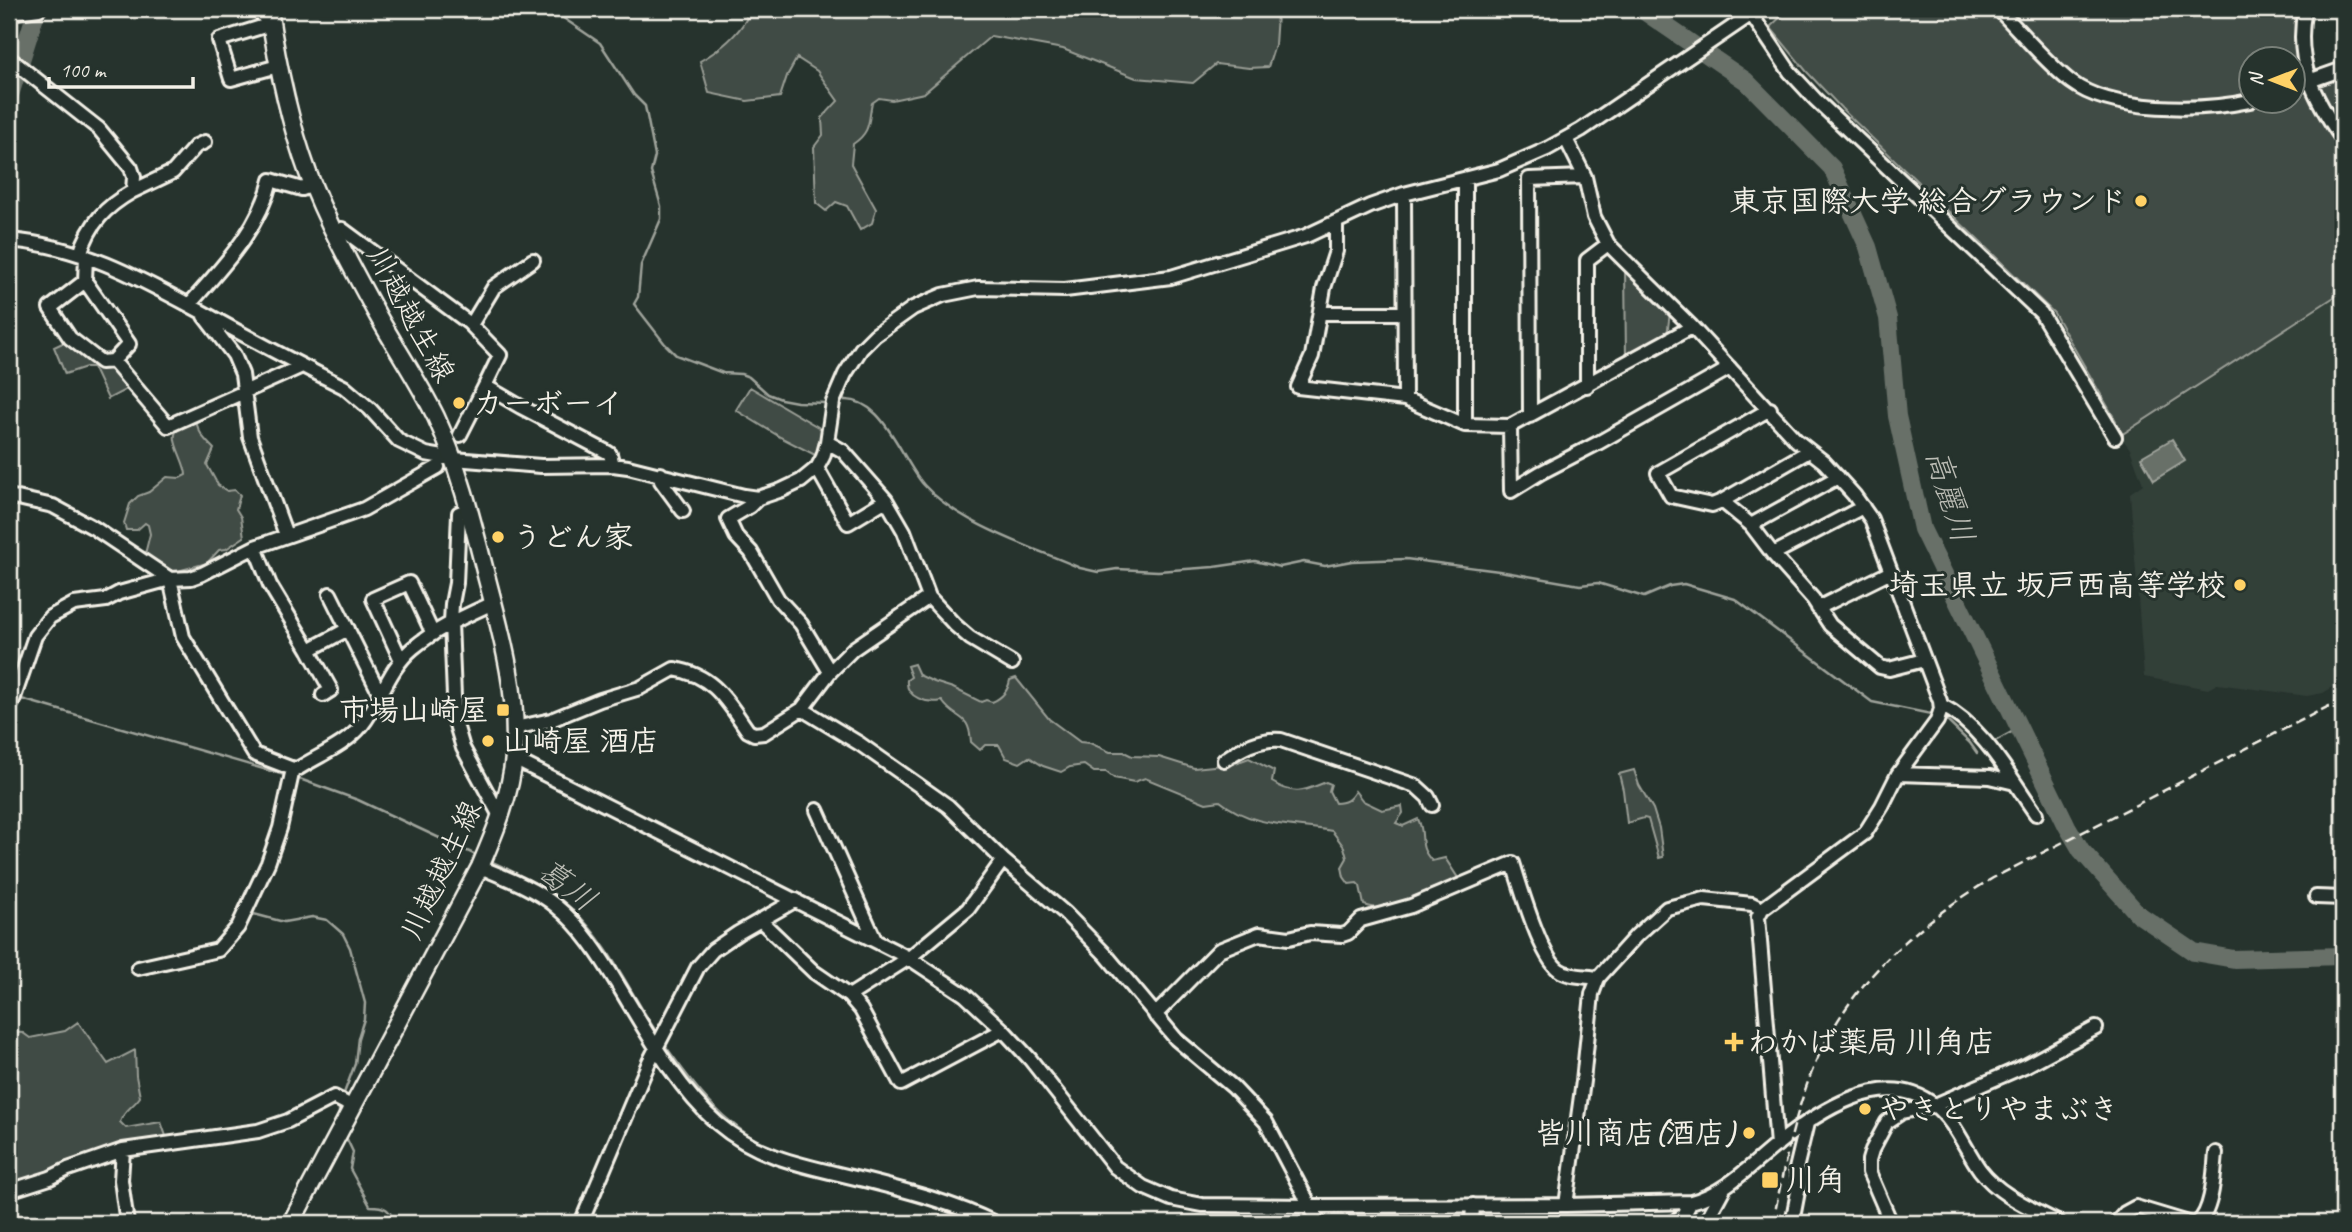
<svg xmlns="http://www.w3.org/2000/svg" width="2352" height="1232" font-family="Caveat,'Klee One',sans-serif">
<rect width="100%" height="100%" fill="#26332d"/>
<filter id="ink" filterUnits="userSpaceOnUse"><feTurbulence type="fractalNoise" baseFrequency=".0143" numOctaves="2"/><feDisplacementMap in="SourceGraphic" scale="14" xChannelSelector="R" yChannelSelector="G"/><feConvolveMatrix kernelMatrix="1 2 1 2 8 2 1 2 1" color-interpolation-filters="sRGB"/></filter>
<g filter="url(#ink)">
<path fill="#333f39" d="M2339,295L2343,304V681L2323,693L2307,696L2217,684L2208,689L2144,677L2130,493L2143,484L2130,449L2121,437Z"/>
<path fill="#414b45" stroke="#9a9e96" stroke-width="2" fill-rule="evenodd" d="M741,9H1281L1277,14L1275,45L1268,67L1249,68L1216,64L1193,83L1136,78L1063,49L991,36L924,93L892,100L879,98L872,103C868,122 871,132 853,144L851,164L876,209L872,223L860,230L847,206L836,202L826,211L816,203L814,147L823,135L822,118L838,101L817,71L797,58L787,76L780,97L747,101L709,93L700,61C718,51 736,37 747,18Z
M1789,9H2299C2293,38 2298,63 2307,90L2343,78V293L2342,292L2121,435L2115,425L2116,421L2054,313L1844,111L1807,72L1770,27ZM2250,60H2292V102H2250Z
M1625,267L1670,312L1667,336L1626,359Z
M69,340L110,365L131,387L108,399L93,367H86L65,374L54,347Z
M750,387L823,430L817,456L780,437L736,410Z
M190,421L196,422C199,434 205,440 214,449L207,465L218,485L227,491L235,490L240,495L236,509L241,517L244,537L226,549L219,550L207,563L174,572L160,566L145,554L150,534L148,525L145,523L137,530H126L124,523L130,504L138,496L149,492L167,477L180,478L186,475C186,464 170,440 176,432C178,428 186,424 190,421Z
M914,664L919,675L934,682L953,688L981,702L986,700L992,702C1002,698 1008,691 1010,680L1016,678L1049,719L1080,742L1090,743L1110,752H1124L1132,756L1159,757L1194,768L1233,764L1249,758L1274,771L1272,782C1294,796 1304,791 1326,782L1331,784L1329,791L1335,803C1345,803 1350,800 1355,791L1363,801L1382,810L1402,806L1403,813L1396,823L1403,826L1418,819C1427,837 1416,844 1432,861L1445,858L1458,878C1449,888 1401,906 1386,908C1379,909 1371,907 1364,905L1360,886L1357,883L1349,884L1344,877L1342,867L1347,858L1344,847L1332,831C1293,824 1253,828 1220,801L1206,803L1145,778L1134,782L1114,778L1106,772H1094L1084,765L1070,767L1061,772L1043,766L1029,757L1020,763L1006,758L999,745H985L980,750L971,742C969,712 957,722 942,701C928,704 905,698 907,680L911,677L907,666Z
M2343,728V879L2335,870L2334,733Z
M1634,770L1639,785L1653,809L1659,828L1663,857L1659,858L1648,819L1644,818L1627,823L1623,790L1619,774Z
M78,1022L108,1064L135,1050L136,1076L140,1097C133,1107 124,1110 120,1122L126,1128L161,1122L167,1139L121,1147L9,1185V1032L23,1033L30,1038L65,1031Z"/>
<path fill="#676f68" stroke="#9fa39b" stroke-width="2" d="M2172,439L2185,461L2154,480L2141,457Z"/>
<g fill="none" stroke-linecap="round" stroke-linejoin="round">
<path stroke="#9fa39b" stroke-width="2.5" d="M550,9L600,43L634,95L645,106L655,156L651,172L661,206V219L641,265L638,297L634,304L665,344L676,355L723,373L741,374L749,377L768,394L781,399L797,402L827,403
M837,401C882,391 900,458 924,485C959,524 1032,547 1080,568L1098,572L1117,569L1158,571L1214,567L1255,561L1280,567L1304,562L1325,566L1352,561L1406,559L1499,571L1580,585L1598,583L1644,597L1670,586L1684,584L1735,599L1872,702L1931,714
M18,698L288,776
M1945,719L1970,743L1977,753
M1997,740L2019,728
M294,777L358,800L478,856
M490,861C519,874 550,889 574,911C610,945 631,995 659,1036
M267,879L274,863
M250,913L284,922L312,917L327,920L343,934L350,948L365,1003L364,1019L358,1038L355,1064L343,1096
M664,1044C695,1088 721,1123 770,1148
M339,1119V1106
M345,1135L353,1152L350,1169L370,1206C385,1206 390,1209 395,1223
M857,1172L925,1189L984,1211
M990,1214L1013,1223"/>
<path stroke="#676f68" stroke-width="18" d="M1641,9L1746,81L1832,168L1868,247L1888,318L1897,416L1922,529L2067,826L2081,850L2138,914L2194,952L2234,959L2343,956
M9,98L37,9"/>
<defs>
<path id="minor" d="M258,9L272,28
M1998,9C2022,33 2044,61 2071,82C2112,113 2202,111 2250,101
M2305,9C2294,61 2314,98 2343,140
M9,13L39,9
M1751,14L1790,72L1815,99L2041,313L2115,437
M268,25L219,40L231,79L278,66
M9,58L99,129L131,168L134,177L133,191C105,207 90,223 80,254
M2292,87L2343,69
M1566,139L1585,177L1594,217L1608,244L1692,327L1796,440L1824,462L1854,495L1871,519L1940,701L1941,709L1937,721L1898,774L1882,806L1865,833L1762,909L1758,917L1777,1145
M1465,179V425
M133,191L173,172L196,146L205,142
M1404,194L1405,399
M1336,222V251L1324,288L1312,356L1298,387L1405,399L1465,425L1510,426L1692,327
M335,235L342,229L469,323L500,355L485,386
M9,240C82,246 139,278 202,312C249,338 296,363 344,387L370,409L399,441L426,454L454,459L541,466L613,465L628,467L744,496L758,498L782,490L801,481L817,468L823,457L827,442L833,402L845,374L861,349L875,335L913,308L943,295L978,288L1065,290L1171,277L1306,236L1370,206L1404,194L1499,170L1547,149L1581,130L1759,9
M85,281L50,308L70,338L101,362L113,361L129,344L85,281L86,256
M189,305C222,267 259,230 271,180L302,189L313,185
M1320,313H1404
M204,316L234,355L242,374L250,437L286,535
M471,325L494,287L533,260
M113,361L168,426L302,366
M1587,386V260L1608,244
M1770,409L1658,473L1671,496L1712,505L1722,501L1751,525L1773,554L1813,599L1830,625L1880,667L1889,669L1924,660
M1530,416L1529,179L1585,177
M1510,426L1511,491L1540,473L1598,443L1730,368
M460,435L485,386L521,407L607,452L610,454L613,465
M827,442L843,451L886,500L904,531L929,597L955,625L970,638L1012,663
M817,468L848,523L886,500
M661,474V481L683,511
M9,496L53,506L94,528L170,579L183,637L254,754L293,769
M758,498L750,506L728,519L736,536L751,552L778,599L801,624L830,672
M1722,501L1809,451
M469,509L459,513L456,583L452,604L451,622L455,721L463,748L500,816
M1751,525L1838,477
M255,547L270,585L309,650L348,629
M1773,554L1863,507
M330,594L380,694
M1818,608L1891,572
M309,650L331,690L323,695
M401,660L373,599L409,583L433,634
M12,703L35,636L50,617L74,604L106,600L119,593L170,579L191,578L202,574L255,547L364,509L438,467
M1941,705C1984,727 2009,776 2036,814
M802,709L860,744L948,806L1003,860L1065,913L1106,955L1176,1039L1233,1087L1266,1122L1319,1223
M515,728L551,720L600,700L640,688L674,669C714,675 727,701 748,731L754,734L764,733L802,709L830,672L853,649L929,597
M514,759L909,958L965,995L1003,1030L1030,1059L1115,1167L1143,1187L1171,1199L1202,1205L1311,1206L1566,1205L1691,1202C1725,1193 1749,1167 1775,1146C1816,1113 1884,1066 1934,1105C1955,1121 1965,1149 1980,1170C2000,1196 2031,1208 2059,1223
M1224,760C1241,748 1260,738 1281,740L1416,786L1428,797L1432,805
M1898,774L1990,777L2015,783
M817,810L875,940
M480,867C506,878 534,888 556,906C582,927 601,957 618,985C646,1031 676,1087 717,1123C760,1160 811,1167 864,1180C908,1191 954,1203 995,1223
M2316,897L2343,898
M760,920L814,972L849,996L861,1010L901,1084L1003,1030
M138,968L218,950L238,927L268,863L280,828L293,769L299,768C320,755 347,744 362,725C381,701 388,669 413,648C437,628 465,616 493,603
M849,996L909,958L968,909L1003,860
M1155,1015L1219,950L1259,934L1289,938L1310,933L1342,935L1348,933L1361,920L1411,906L1513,863C1520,886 1541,958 1559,970C1569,977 1586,976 1598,978
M123,1150L121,1180L127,1223
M9,1191L50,1178L68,1169L123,1150L258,1131L288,1121L334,1097L353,1107
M1566,1205L1583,1081L1592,994L1598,978L1636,936L1667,908L1704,899L1752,904L1762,909
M581,1223L649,1062L698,967L713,950L738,933L796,900
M1472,1223L1473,1205
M1672,1223L1684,1215L1691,1202
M1705,1223L1724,1188
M1792,1223L1800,1181L1796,1169L1807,1123
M1891,1223L1869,1172V1160L1872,1150L1887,1122L1902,1112L1935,1105L2027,1065L2096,1028
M2116,1223L2125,1213L2136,1207L2189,1223
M2197,1223C2213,1212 2214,1172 2216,1153"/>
<path id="major" d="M269,9C277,64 289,121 308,173C327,223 353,270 378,316C397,350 419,382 436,417C460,469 473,524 487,579C502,636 519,696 514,756C511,794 495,832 480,867L291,1223"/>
</defs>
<use href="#minor" stroke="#f4f1e8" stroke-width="18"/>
<use href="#major" stroke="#f4f1e8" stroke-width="21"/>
<use href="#minor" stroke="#26332d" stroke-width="12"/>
<use href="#major" stroke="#26332d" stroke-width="16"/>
<path stroke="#f4f1e8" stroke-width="2.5" stroke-dasharray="10 5" stroke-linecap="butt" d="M1773,1223C1783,1171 1793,1118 1813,1069C1847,985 1917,923 1993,878L2343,699"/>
</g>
</g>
<g fill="#ffd166" stroke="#26332d" stroke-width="2.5">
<circle cx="2141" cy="201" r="7"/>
<circle cx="459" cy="403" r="7"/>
<circle cx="498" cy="537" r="7"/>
<circle cx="2240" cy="585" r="7"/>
<rect x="496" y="703" width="14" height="14" rx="3.5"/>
<circle cx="488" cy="741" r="7"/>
<path d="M1730.5 1031.5h7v7h7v7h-7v7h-7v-7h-7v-7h7z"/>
<circle cx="1865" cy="1109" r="7"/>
<circle cx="1749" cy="1133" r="7"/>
<rect x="1761" y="1171" width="18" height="18" rx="3.5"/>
</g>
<g text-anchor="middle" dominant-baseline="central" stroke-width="6" stroke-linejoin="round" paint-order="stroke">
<g font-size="30" font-weight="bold" fill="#f4f1e8" stroke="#26332d" text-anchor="start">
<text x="2127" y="201" text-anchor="end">東京国際大学 総合グラウンド</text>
<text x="473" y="403">カーボーイ</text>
<text x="512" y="537">うどん家</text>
<text x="2226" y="585" text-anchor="end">埼玉県立 坂戸西高等学校</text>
<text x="489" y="710" text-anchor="end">市場山崎屋</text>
<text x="502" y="741">山崎屋 酒店</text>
<text x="1748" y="1042">わかば薬局 川角店</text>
<text x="1879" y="1109">やきとりやまぶき</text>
<text x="1735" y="1133" text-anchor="end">皆川商店(酒店)</text>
<text x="1786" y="1180">川角</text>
</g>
<g font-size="30" fill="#f4f1e8" stroke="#26332d">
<text transform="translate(411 314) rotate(61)">川越越生線</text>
<text transform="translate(441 870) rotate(-65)">川越越生線</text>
</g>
<g font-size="32" font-style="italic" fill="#bcbdb5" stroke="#26332d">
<text transform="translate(1950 496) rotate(73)">高麗川</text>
<text transform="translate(567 885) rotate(37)">葛川</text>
</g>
</g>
<rect width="2352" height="1232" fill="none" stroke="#26332d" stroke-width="35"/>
<rect x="18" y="18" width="2317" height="1197" fill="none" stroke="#f4f1e8" stroke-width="2.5" filter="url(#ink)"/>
<g transform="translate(2272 80) rotate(270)"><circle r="33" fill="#26332d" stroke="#787f78" stroke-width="2"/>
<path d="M0-5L12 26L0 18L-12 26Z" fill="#ffd166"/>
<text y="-10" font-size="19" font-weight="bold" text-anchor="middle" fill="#f4f1e8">N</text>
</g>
<path d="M49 77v10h144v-10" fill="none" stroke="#f4f1e8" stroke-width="3.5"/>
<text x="60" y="77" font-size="21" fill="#f4f1e8" stroke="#26332d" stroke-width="5" paint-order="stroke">100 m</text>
</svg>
